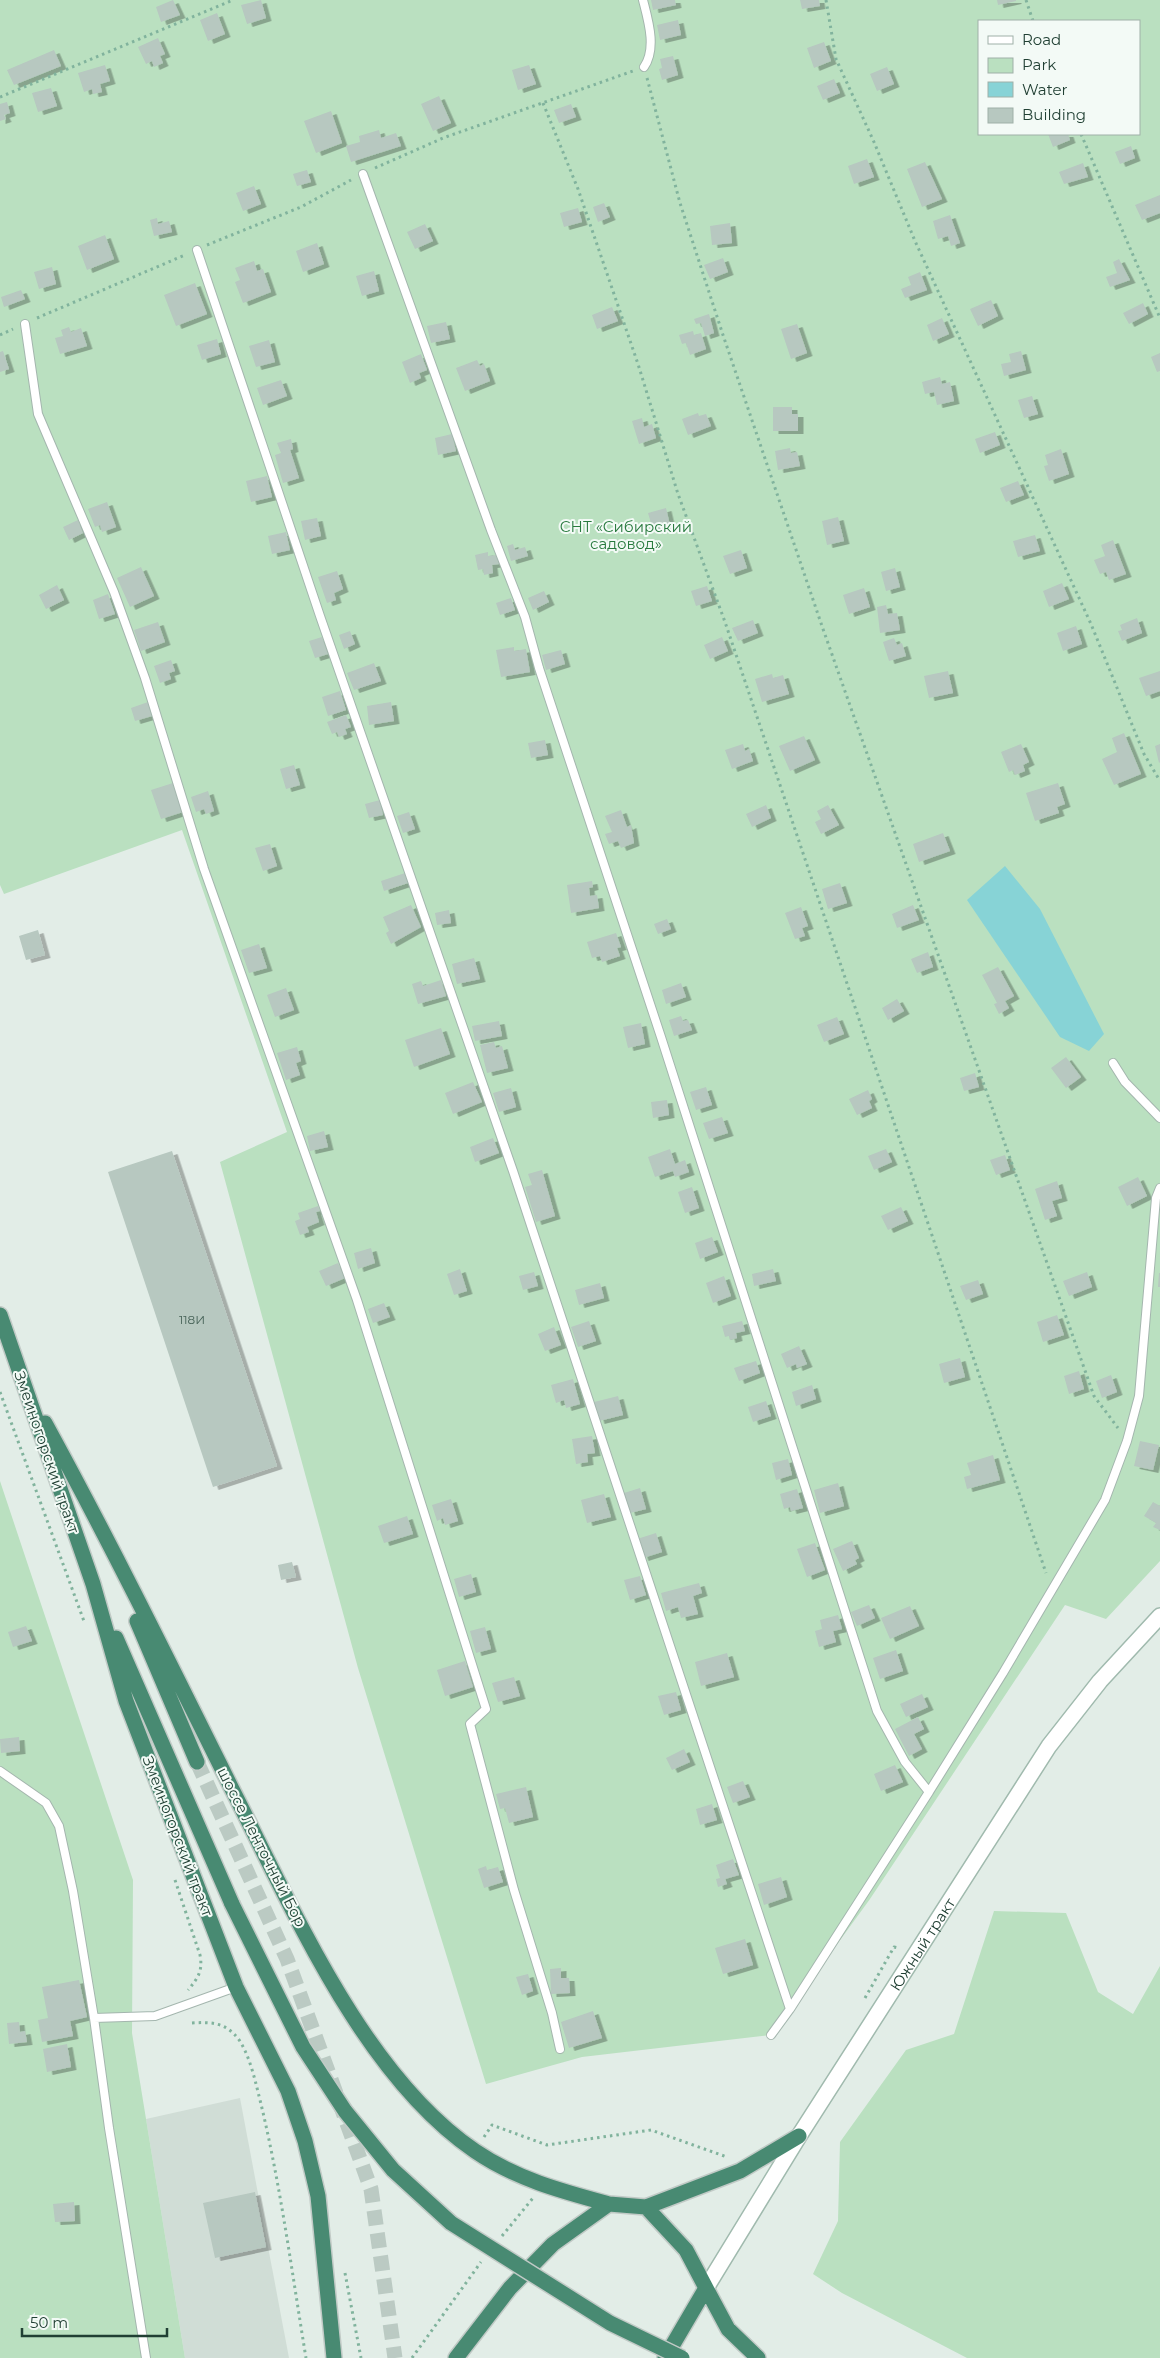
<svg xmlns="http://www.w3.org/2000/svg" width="1160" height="2358" font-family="Montserrat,sans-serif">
<defs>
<filter id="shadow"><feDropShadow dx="5.5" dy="3" stdDeviation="0" flood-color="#0004"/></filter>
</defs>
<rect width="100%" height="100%" fill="#e2ede7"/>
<path fill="#d0ddd6" d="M240,2098L289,2358H185L146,2119Z"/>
<path fill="#bae0c0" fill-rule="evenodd" d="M0,0H1160V1561L1106,1619L1065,1605L870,1899L771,2035L582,2057L486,2084L358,1668L220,1162L287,1132L182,830L4,894L0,885ZM979,21H1139V134H979Z
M0,1481L133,1880L132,2033L185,2358H0Z
M994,1911L1066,1913L1098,1992L1133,2014L1160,1966V2358H967L842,2293L813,2274L838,2221L840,2142L906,2050L954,2034Z"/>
<path fill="#87d3d6" d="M1005,866L1040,909L1104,1034L1089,1051L1060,1037L967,900Z"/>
<path fill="#b7c8c0" filter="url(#shadow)" d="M173,0L180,15L161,22L156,7Z
M261,0L266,18L247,24L241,5Z
M651,0H675L676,5L653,10Z
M800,0H819L820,6L802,9Z
M997,0H1016V1L998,5Z
M217,13L225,34L208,41L200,20Z
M678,20L681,35L660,40L657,25Z
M158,38L165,54L160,56L163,63L154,67L152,61L146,64L138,47Z
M824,42L831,61L814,68L807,48Z
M54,50L61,66L14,85L7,70Z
M673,56L678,75L662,80L659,69L662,68L660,59Z
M105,65L110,81L100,84L102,92L93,94L92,89L84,92L78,73Z
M529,65L536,84L518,90L512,70Z
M887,67L894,84L877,91L870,74Z
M834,79L840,93L823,100L817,86Z
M51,88L57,106L38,112L32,93Z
M439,96L451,123L433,131L421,104Z
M7,102L10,113L4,115L6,119L0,121V104Z
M571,104L576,117L559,123L554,110Z
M331,111L342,143L316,153L304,121Z
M379,130L381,138L396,133L401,146L351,162L346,146L360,142L359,136Z
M1048,134H1068L1070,140L1053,147Z
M1131,146L1135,158L1120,164L1115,152Z
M867,159L874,177L854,184L848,166Z
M925,162L942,199L922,207L907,169Z
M1083,163L1088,177L1064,184L1059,172Z
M307,170L311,182L297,186L293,174Z
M254,186L261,204L243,211L236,193Z
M1160,195V213L1142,220L1135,205Z
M604,203L610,217L598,222L593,207Z
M578,208L582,222L564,227L560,213Z
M950,215L960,243L951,246L948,236L938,239L933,221Z
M157,218L158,224L169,221L172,232L154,236L150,220Z
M730,223L732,243L712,245L710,226Z
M425,224L433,241L415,249L407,232Z
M105,235L114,259L87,270L78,246Z
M317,243L324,264L303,272L296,251Z
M723,258L728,272L710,279L704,265Z
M1119,259L1130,280L1110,287L1106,277L1117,273L1113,262Z
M254,261L257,271L263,269L271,292L243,303L235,282L240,280L235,268Z
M52,267L56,284L39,289L34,272Z
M374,271L379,291L362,296L356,276Z
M920,272L927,290L905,298L901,289L911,285L908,277Z
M195,283L207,314L176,326L164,295Z
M21,290L25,299L4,307L1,297Z
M991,300L998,316L978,326L970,309Z
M1143,303L1148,314L1129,324L1123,313Z
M612,307L618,321L597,329L592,315Z
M709,314L714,333L705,336L701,323L696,324L694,319Z
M942,318L949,334L933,341L927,325Z
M446,322L450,339L431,343L427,326Z
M797,324L807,353L791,359L781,329Z
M69,327L71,332L81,328L87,346L60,354L55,338L63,336L61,330Z
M693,331L694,335L701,333L706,349L690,355L686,343L682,344L679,335Z
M217,339L221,354L202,360L197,345Z
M269,340L275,362L256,367L249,346Z
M3,351L9,369L0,372V352Z
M1021,351L1026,370L1004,376L1001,364L1011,362L1009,354Z
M1160,353V371L1157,372L1151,357Z
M421,354L427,370L419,373L421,378L410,383L402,362Z
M477,360L480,366L484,364L490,381L465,391L456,368Z
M940,377L942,384L950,382L954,401L937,405L934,392L925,394L922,382Z
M281,380L287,396L263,405L257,388Z
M1032,396L1038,414L1024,418L1018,400Z
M773,407H792V414H798V431H773Z
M698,413L699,416L706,414L711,426L688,435L682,419Z
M642,418L644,427L652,424L656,438L639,444L632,421Z
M995,432L1000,445L980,453L975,439Z
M452,434L456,451L438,455L435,438Z
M291,439L293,449L290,450L299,478L283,483L275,455L281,453L277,443Z
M790,448L791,453L797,452L800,466L778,470L775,451Z
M1061,449L1069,474L1049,481L1044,466L1048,465L1045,455Z
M267,476L272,497L251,502L246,481Z
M1018,481L1024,495L1006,502L1000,488Z
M107,502L116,527L102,532L100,525L95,527L88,509Z
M666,508L670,525L653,530L648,513Z
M838,517L844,541L827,545L822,521Z
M317,518L321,536L305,540L301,521Z
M78,520L83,533L69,540L63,527Z
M286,532L290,550L272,554L268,536Z
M1035,535L1040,551L1018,557L1013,541Z
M1113,540L1126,574L1109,580L1106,572L1100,574L1094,560L1105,556L1101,545Z
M513,544L515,550L525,547L528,556L511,561L507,546Z
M741,550L747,568L730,574L723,556Z
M488,552V556L497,555L499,564L492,565L493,573L484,575L483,569L478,570L475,555Z
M141,567L154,596L130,607L117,578Z
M895,568L900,587L886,591L881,572Z
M337,571L343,589L334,593L336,600L327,603L318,577Z
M1062,583L1069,599L1049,607L1043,591Z
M57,585L64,600L46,609L39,595Z
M707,586L712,601L696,606L691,591Z
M864,588L870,607L849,614L843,595Z
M544,591L549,602L533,610L528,598Z
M108,594L115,614L99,619L93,600Z
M511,598L515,610L500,615L496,603Z
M886,605L888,614L897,613L900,630L880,633L877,607Z
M1137,618L1142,633L1122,641L1118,631L1122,630L1120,625Z
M753,620L758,633L738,641L732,628Z
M158,622L165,642L141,651L134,630Z
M1076,626L1082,644L1063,651L1057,633Z
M350,631L355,644L344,649L339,635Z
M322,637L328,654L315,658L309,641Z
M722,637L728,651L710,659L704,645Z
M894,638L897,645L902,643L906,656L889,661L883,642Z
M514,647V651L526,649L530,672L501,677L496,650Z
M561,650L565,664L546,670L542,655Z
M171,660L175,671L169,673L171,679L160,683L154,666Z
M374,663L381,681L354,690L347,673Z
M948,671L953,693L929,698L924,676Z
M1160,671V691L1146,696L1139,678Z
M772,674L773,678L783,675L789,694L762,702L755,679Z
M340,691L346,710L328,716L322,697Z
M148,702L152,716L135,721L131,708Z
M391,702L394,721L369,725L367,706Z
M346,715L351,727L345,729L347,734L339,737L337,732L332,734L327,722Z
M1124,733L1141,774L1114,785L1102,759L1117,752L1112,738Z
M804,736L815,760L790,771L779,746Z
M545,740L548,755L531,758L528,743Z
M743,744L745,751L749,749L753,761L732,769L725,750Z
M1021,744L1029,762L1023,765L1025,771L1015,775L1013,770L1009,772L1001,752Z
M1160,744V762L1159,763L1155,746Z
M294,765L300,785L286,789L280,769Z
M173,783L183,812L161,819L151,790Z
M1058,783L1065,804L1057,807L1059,813L1035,821L1026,793Z
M208,791L214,811L206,814L204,809L196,812L191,797Z
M380,800L383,815L369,818L365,804Z
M766,805L771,818L752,827L746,814Z
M828,805L839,825L821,834L815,822L821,819L817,811Z
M621,810L627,827L631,825L634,843L621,848L618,841L609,844L605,834L612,832L605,816Z
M409,812L415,829L403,833L397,816Z
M943,833L950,851L919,862L913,844Z
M270,844L277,866L263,871L255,848Z
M405,873L408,883L384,891L381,881Z
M592,881L593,887L589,888L590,896L597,895L599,908L571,913L567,885Z
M840,883L847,903L828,909L822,889Z
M411,905L421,927L391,944L386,933L389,931L383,917Z
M913,905L919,920L897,928L892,914Z
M801,907L808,926L802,928L805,936L795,939L785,913Z
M449,910L451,923L437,925L435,913Z
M667,919L671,929L658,934L654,924Z
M38,930L45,955L26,960L19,936Z
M616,933L621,947L617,948L620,956L602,962L600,956L592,958L587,942Z
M259,944L267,968L249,973L241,950Z
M928,952L933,967L917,973L911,959Z
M474,958L480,979L457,984L452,964Z
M998,967L1014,996L1005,1001L1009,1008L999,1014L994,1004L997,1003L982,975Z
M441,980L446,996L418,1004L412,984L421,981L423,986Z
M681,983L686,997L666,1004L662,990Z
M286,988L294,1010L275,1017L267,995Z
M897,999L904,1011L888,1020L882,1008Z
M681,1016L683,1021L688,1020L692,1030L674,1036L669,1020Z
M837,1017L844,1034L824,1042L817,1025Z
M499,1021L502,1036L475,1041L472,1026Z
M641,1023L645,1044L628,1048L623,1027Z
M441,1028L450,1054L414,1067L405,1040Z
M494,1042L496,1048L502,1046L508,1068L487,1073L480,1045Z
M297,1047L301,1061L296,1063L300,1075L286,1080L277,1053Z
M1066,1057L1081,1077L1066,1088L1051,1068Z
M975,1073L979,1087L964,1091L960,1078Z
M473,1082L482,1102L453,1114L445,1093Z
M706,1087L712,1105L696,1110L690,1092Z
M511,1088L516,1107L499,1112L493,1093Z
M868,1090L872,1099L869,1101L872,1108L857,1115L849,1099Z
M667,1100L669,1115L653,1118L651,1102Z
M722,1117L728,1133L709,1139L703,1123Z
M324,1131L328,1147L310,1151L307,1136Z
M493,1138L499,1153L475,1162L470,1147Z
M670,1149L675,1164L685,1160L689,1172L675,1177L673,1171L655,1177L648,1157Z
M886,1149L892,1162L874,1170L868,1156Z
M172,1151L277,1466L213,1487L108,1172Z
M1005,1155L1010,1170L996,1175L990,1160Z
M542,1170L555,1216L536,1222L525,1187L532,1185L528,1174Z
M1138,1177L1147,1196L1127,1206L1118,1187Z
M1057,1181L1062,1198L1052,1201L1057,1216L1045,1220L1035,1189Z
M692,1187L699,1208L685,1213L678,1192Z
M318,1206L320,1211L316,1212L319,1222L307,1227L309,1232L300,1235L295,1221L300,1219L298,1213Z
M901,1207L908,1221L888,1230L881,1216Z
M712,1237L718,1252L700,1259L695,1243Z
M371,1248L375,1263L358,1269L354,1253Z
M338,1263L345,1278L326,1286L319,1271Z
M460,1269L467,1291L454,1295L447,1274Z
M773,1269L776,1281L754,1286L752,1274Z
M534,1272L538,1286L523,1290L519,1276Z
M1087,1272L1092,1287L1069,1296L1063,1281Z
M1159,1273H1160V1287H1158Z
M724,1276L731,1296L713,1303L706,1283Z
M978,1280L983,1294L966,1300L960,1286Z
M600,1283L604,1298L579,1305L575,1290Z
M384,1303L390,1317L373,1323L368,1309Z
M1057,1315L1064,1335L1043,1342L1037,1322Z
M589,1321L596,1341L578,1347L571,1327Z
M742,1321L745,1331L736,1333L737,1338L730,1340L729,1336L725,1337L722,1326Z
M554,1327L561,1345L545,1351L538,1334Z
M799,1346L807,1364L797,1368L796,1364L787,1368L781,1354Z
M960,1358L965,1377L944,1383L939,1364Z
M756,1361L760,1373L739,1381L734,1368Z
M1079,1371L1084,1389L1069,1394L1064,1376Z
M1111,1375L1117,1392L1102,1398L1096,1381Z
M573,1379L580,1404L566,1408L564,1400L556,1403L551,1385Z
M812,1385L816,1399L796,1406L792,1392Z
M618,1396L623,1415L599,1421L594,1402Z
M766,1401L771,1416L753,1422L748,1407Z
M592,1436L595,1453L587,1454L588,1462L576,1464L572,1439Z
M1140,1441L1159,1445L1153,1470L1134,1466Z
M993,1455L1000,1480L967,1489L964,1477L971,1475L967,1463Z
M788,1459L792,1475L776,1480L772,1463Z
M838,1483L844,1506L820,1513L814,1490Z
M640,1488L646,1509L630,1513L624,1493Z
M797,1489L803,1508L791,1511L790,1507L784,1509L780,1494Z
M604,1494L611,1517L587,1523L581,1500Z
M451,1499L458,1521L445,1525L443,1518L437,1521L432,1505Z
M1153,1502L1160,1506V1530L1153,1527L1156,1523L1144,1516Z
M407,1516L413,1534L384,1543L378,1526Z
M656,1533L662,1552L643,1558L637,1539Z
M852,1541L859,1558L855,1560L857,1564L843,1571L833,1549Z
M815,1543L825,1570L807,1577L797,1549Z
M292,1562L296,1577L281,1580L278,1565Z
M471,1574L476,1592L459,1597L454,1579Z
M640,1576L646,1595L630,1600L624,1580Z
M699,1583L702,1593L693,1596L698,1614L681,1618L678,1607L666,1611L661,1593Z
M869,1605L875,1618L857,1626L851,1612Z
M910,1606L919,1626L890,1639L881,1618Z
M838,1615L842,1629L833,1631L836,1642L819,1647L815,1631L822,1629L820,1620Z
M26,1626L32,1641L13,1647L8,1632Z
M485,1627L491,1649L476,1653L470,1631Z
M896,1650L903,1671L880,1679L873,1658Z
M727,1653L734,1677L701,1686L695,1662Z
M465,1661L473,1687L445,1696L437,1670Z
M514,1677L520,1696L498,1702L492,1683Z
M676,1692L681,1710L664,1715L658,1696Z
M922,1694L928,1707L906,1717L900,1704Z
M918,1717L924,1729L914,1734L922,1749L909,1756L895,1729Z
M19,1737L20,1751L1,1753L0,1739Z
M684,1749L690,1762L672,1770L666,1758Z
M895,1765L903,1782L881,1791L874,1774Z
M743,1781L750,1797L733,1803L727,1787Z
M526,1787L533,1817L509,1823L505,1808L500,1809L496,1794Z
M712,1804L717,1820L700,1825L696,1809Z
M733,1859L739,1875L725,1879L727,1884L718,1887L716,1879L720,1878L716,1865Z
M486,1866L487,1870L498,1867L503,1882L484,1888L478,1869Z
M781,1877L787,1897L764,1905L758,1884Z
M745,1939L753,1965L723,1974L715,1948Z
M561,1968V1978H569L570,1993L551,1994L550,1969Z
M528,1974L533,1991L522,1995L516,1977Z
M79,1980L87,2017L70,2021L73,2036L42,2042L38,2020L48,2018L42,1987Z
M593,2011L602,2038L569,2048L561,2022Z
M19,2022L20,2032L25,2031L27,2042L9,2044L7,2023Z
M67,2044L71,2067L47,2072L43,2049Z
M255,2192L266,2247L215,2258L203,2203Z
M74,2202L75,2221L55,2222L53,2204Z"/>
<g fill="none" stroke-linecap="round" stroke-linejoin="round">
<path stroke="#bbcac3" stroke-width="15" stroke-dasharray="15 8" stroke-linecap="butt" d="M197,1762L287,1959L371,2189L395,2358"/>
<defs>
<path id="service" d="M643,0C648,20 657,48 644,67
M363,174L491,530L525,617L539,668L661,1037L877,1711L905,1762L929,1792L1003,1673L1105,1500L1127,1441L1139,1396L1156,1198L1160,1188
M197,250L320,616L513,1171L790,2009L929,1792
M25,324L38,414L114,592L145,678L204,869L357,1300L486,1709L470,1724L514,1890L552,2013L560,2049
M1113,1063L1125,1082L1160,1118
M0,1771L46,1803L59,1826L73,1891L94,2018L109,2128L146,2358
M94,2018L155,2016L236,1987
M771,2035L790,2009"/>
<g id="secondary">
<path id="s1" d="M706,2288L799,2136L1049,1746L1100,1681L1160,1616"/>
</g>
<path id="trunk" d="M0,1315L93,1584L126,1701L236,1987L288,2091L305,2141L318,2196L334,2358
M45,1423C111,1544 171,1666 232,1789C293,1908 362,2074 475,2151C516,2179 561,2191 609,2204
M137,1621L197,1762
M116,1638L232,1904
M646,2207L740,2171L799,2136
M706,2288L728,2329L758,2358
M456,2358L510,2288L553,2244L609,2204L646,2207L686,2250L706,2288L665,2358"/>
</defs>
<use href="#service" stroke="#a4b6ae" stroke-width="10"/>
<use href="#secondary" stroke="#a0baae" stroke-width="18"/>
<use href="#trunk" stroke="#c1cac6" stroke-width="18"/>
<path stroke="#81b39d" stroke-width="3" stroke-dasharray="2.5 4" stroke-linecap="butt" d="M826,0L836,59L874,142L915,241L1091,624L1144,754L1160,781
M1026,0L1033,21
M647,78L680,203L723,335L823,629L1094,1396L1118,1428
M0,97L233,0
M543,103L578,189L638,364L678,494L725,622L1046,1573
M1081,134L1160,318
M375,168L443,138L633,71
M207,245L301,207L351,180
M37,318L185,255
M0,335L13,329
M0,1392L85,1624
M175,1880L200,1955C203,1971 198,1978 188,1990
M865,1998L894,1947L899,1948
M192,2023C209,2022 222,2022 234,2034C249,2048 256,2085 261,2104C281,2188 292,2273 306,2358
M484,2137L492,2125L547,2145L651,2130L727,2157
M502,2236L533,2198
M345,2273L361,2358
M412,2358L481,2262"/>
<use href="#service" stroke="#fff" stroke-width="8"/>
<use href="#secondary" stroke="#fff" stroke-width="15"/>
<use href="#trunk" stroke="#488a72" stroke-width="15"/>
<defs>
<path id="trunk-bridge" d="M232,1904L303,2047L345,2111L393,2170L451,2223L610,2323L682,2358"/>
</defs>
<use href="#trunk-bridge" stroke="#c1cac6" stroke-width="18" stroke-linecap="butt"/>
<use href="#trunk-bridge" stroke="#488a72" stroke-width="15"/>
</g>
<g text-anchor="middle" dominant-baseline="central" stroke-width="4" stroke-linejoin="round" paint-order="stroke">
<g font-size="12" fill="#466257">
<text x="192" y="1319">118И</text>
</g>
<g font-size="15" fill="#287a3e" stroke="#f3faf6">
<text x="626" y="526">СНТ «Сибирский<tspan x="626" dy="17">садовод»</tspan></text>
</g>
<g font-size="15" fill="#214034" stroke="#f3faf6">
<text transform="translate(47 1452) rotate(71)">Змеиногорский тракт</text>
<text transform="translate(178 1836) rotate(69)">Змеиногорский тракт</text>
<text transform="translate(262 1847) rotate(63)">шоссе Ленточный Бор</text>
<text stroke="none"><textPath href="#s1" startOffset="406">Южный тракт</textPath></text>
</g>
</g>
<rect x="978" y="20" width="162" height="115" fill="#f3faf6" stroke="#9fb0a8"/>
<rect x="988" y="36" width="25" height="8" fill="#ffffff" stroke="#9fb0a8"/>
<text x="1022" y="45" font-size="15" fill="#214034">Road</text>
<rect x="988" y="58" width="25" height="15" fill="#bae0c0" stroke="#9fb0a8"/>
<text x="1022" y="70" font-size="15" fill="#214034">Park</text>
<rect x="988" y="82" width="25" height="15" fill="#87d3d6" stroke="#9fb0a8"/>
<text x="1022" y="95" font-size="15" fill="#214034">Water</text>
<rect x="988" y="108" width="25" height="15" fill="#b7c8c0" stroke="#9fb0a8"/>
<text x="1022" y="120" font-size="15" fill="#214034">Building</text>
<path d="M22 2328v8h145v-8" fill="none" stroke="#214034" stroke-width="2.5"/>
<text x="30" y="2328" font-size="15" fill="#214034" stroke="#f3faf6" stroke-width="4" paint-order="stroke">50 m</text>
</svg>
